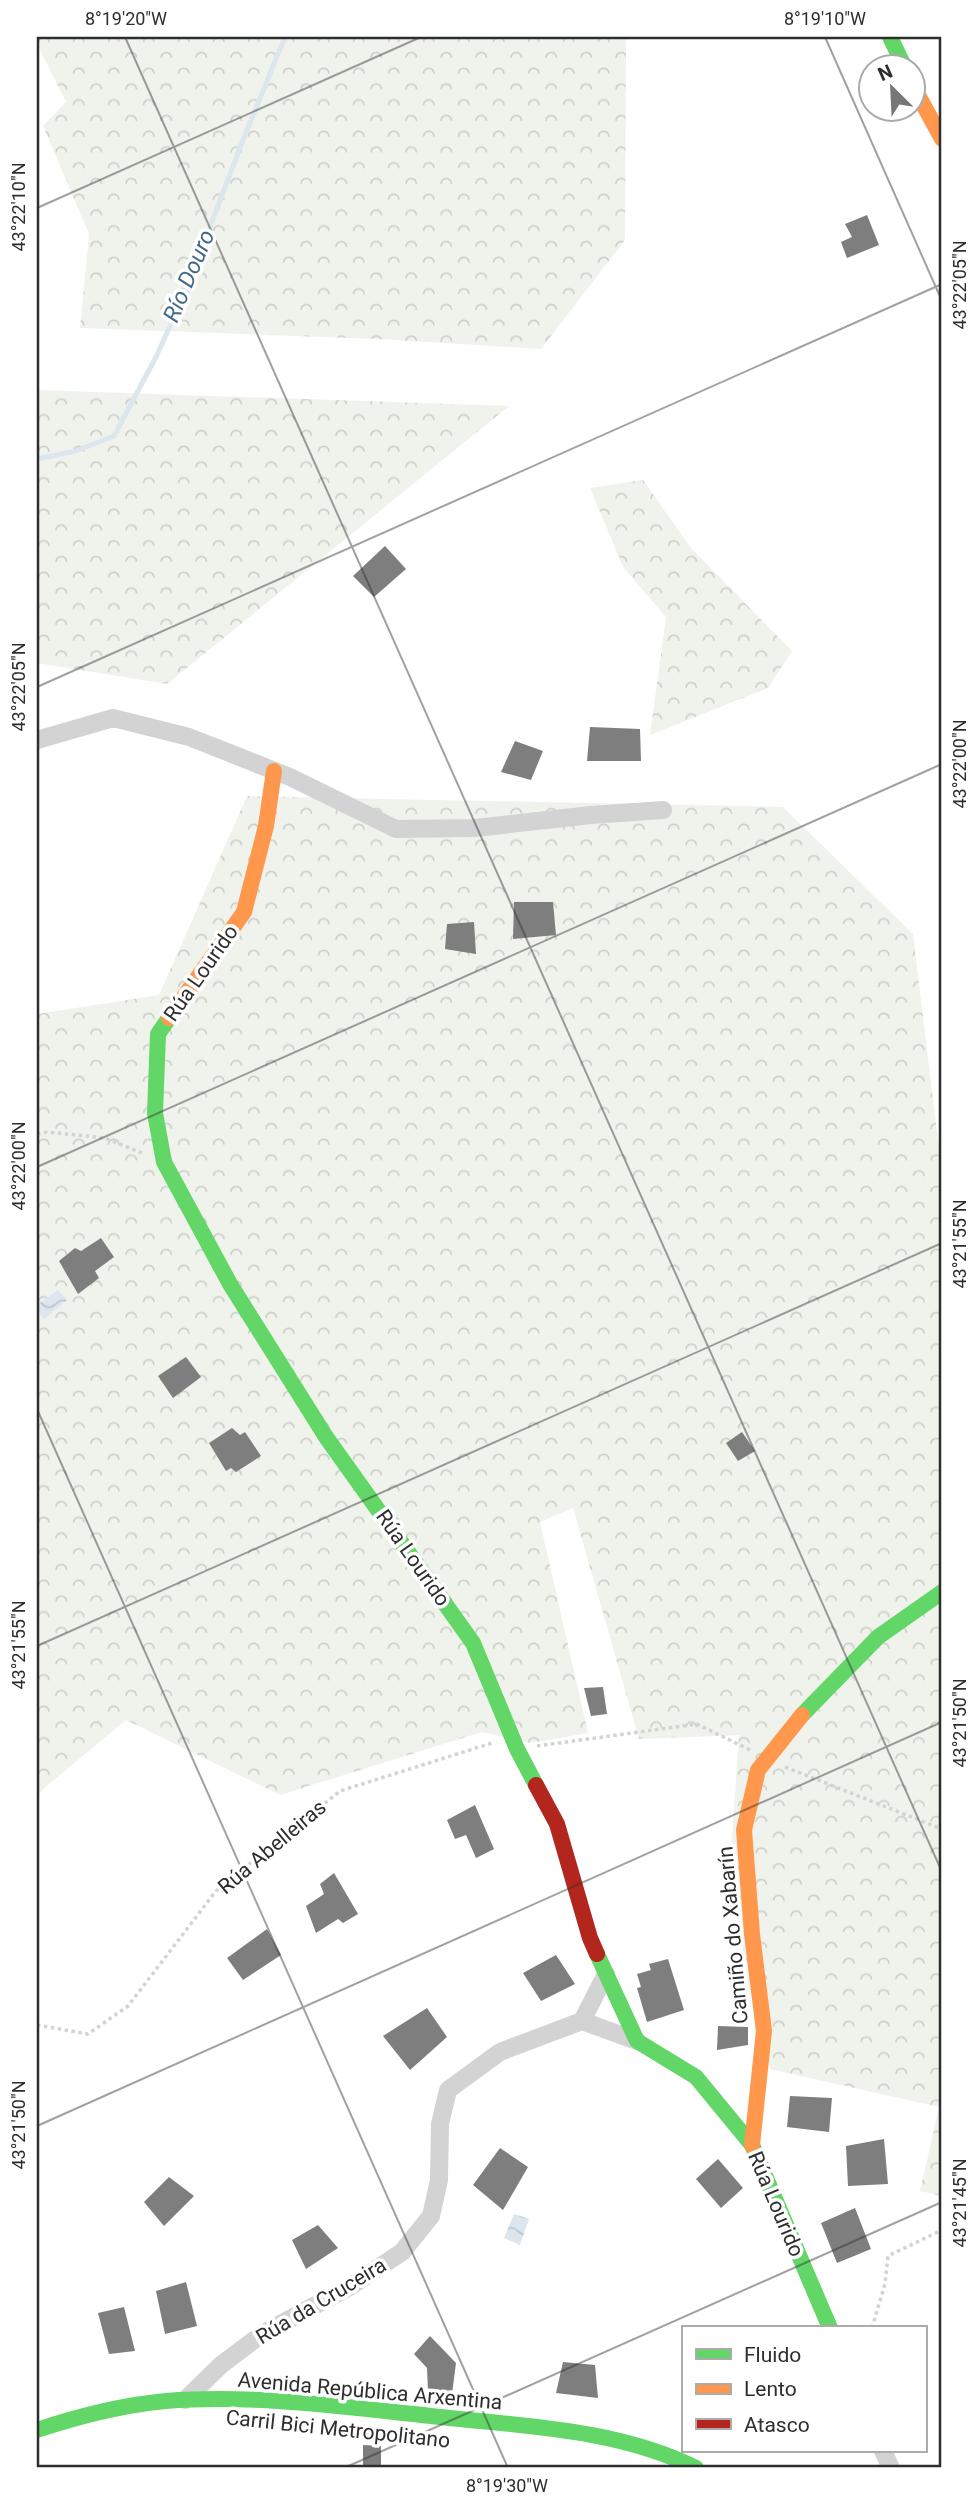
<svg xmlns="http://www.w3.org/2000/svg" width="979" height="2505" font-family="Roboto,sans-serif">
<defs>
<pattern id="forest-crowns" width="20" height="18" patternUnits="userSpaceOnUse" patternTransform="scale(1.75)"><rect width="20" height="18" fill="#f0f3ec"/><path d="M2 6a3 3 0 1 1 6 0M12 15a3 3 0 1 1 6 0" fill="none" stroke="#ced1cb"/></pattern>
<pattern id="water-waves" width="16" height="10" patternUnits="userSpaceOnUse" patternTransform="scale(1.75)"><rect width="16" height="10" fill="#dbe6ef"/><path d="M0 5q4-4 8 0t8 0" fill="none" stroke="#bcc6cd"/></pattern>
</defs>
<rect width="100%" height="100%" fill="#fff"/>
<path fill="url(#forest-crowns)" d="M37,37H626L625,240L541,349L378,339L80,328L89,234L43,126L66,102L37,44Z
M37,390L509,406L167,684L37,663Z
M643,480L691,548L792,651L768,688L650,735L666,617L623,567L590,488Z
M247,796L783,807L913,934L942,1174V2196L920,2191L939,2107L770,2069L748,1983L730,1866L739,1735L639,1739L573,1508L540,1522L588,1733L530,1743L482,1732L280,1795L126,1720L42,1790L37,1797V1014L159,995Z"/>
<path fill="url(#water-waves)" d="M58,1290L67,1300L44,1319L37,1310V1305Z
M514,2214L529,2219L520,2245L504,2238Z"/>
<g fill="none" stroke-linecap="round" stroke-linejoin="round">
<path stroke="#dbe6ef" stroke-width="5" d="M37,459L76,451L114,436L156,357L186,291L241,145L285,37"/>
</g>
<path fill="#7e7e7e" d="M867,215L879,245L847,258L841,242L852,237L845,224Z
M385,546L406,569L374,597L353,576Z
M590,727L640,729L641,761H587Z
M515,741L543,751L531,780L501,772Z
M514,902H553L556,935L513,939Z
M474,922L476,954L445,949L447,924Z
M101,1238L114,1257L95,1271L99,1278L78,1294L59,1261L75,1248L81,1251Z
M186,1357L201,1377L173,1398L158,1376Z
M232,1428L240,1435L245,1432L261,1456L236,1472L231,1468L226,1471L209,1443Z
M742,1432L755,1451L738,1461L726,1443Z
M603,1687L607,1714L591,1716L584,1688Z
M475,1805L494,1849L476,1858L466,1835L455,1839L447,1820Z
M334,1873L358,1914L343,1923L338,1919L316,1933L306,1906L324,1894L320,1884Z
M267,1929L281,1955L243,1980L227,1958Z
M556,1955L575,1984L541,2001L523,1973Z
M668,1959L684,2010L647,2022L637,1988L641,1987L637,1974L651,1970L649,1964Z
M427,2008L447,2037L410,2070L383,2036Z
M718,2026L748,2027V2045L717,2050Z
M790,2096L832,2098L829,2132L787,2127Z
M884,2139L888,2184L848,2186L846,2146Z
M500,2148L528,2167L503,2210L473,2185Z
M718,2159L743,2188L721,2208L696,2179Z
M169,2177L194,2196L164,2226L144,2202Z
M855,2208L871,2249L837,2263L821,2223Z
M318,2225L338,2248L306,2269L292,2240Z
M186,2282L197,2326L165,2334L156,2291Z
M124,2307L135,2351L109,2354L98,2313Z
M430,2336L456,2363L452,2394L428,2391L427,2368L414,2354Z
M563,2362L595,2365L598,2398L556,2393Z
M363,2445L381,2446V2468H363Z"/>
<g fill="none" stroke-linecap="round" stroke-linejoin="round">
<path stroke="#d3d3d3" stroke-width="3.5" stroke-dasharray="3.5 3.5" stroke-linecap="butt" d="M37,1134L47,1132L105,1138L142,1153
M537,1746L697,1724L750,1750
M785,1767L942,1829
M37,2025L88,2034L128,2006L216,1891L340,1791L492,1743
M872,2328L885,2284L888,2256L942,2230"/>
<path stroke="#d3d3d3" stroke-width="18" d="M37,740L113,718L189,737L290,777L396,829L475,828L591,815L663,810
M606,1974L582,2021L637,2041
M185,2400L221,2365L262,2334L351,2286L402,2252L431,2216L439,2180L440,2124L448,2090L500,2052L582,2021
M883,2451L891,2468"/>
<path stroke="#63d668" stroke-width="16" d="M890,37L904,66
M169,1018L158,1034L155,1113L164,1162L230,1284L326,1437L473,1643L517,1749L536,1785
M802,1715L878,1637L942,1592
M597,1954L637,2041L696,2077L752,2145L830,2328
M37,2430C79,2416 122,2405 166,2401C254,2394 344,2407 431,2416C519,2426 616,2428 696,2468"/>
<path stroke="#ff974d" stroke-width="16" d="M912,84L942,139
M169,1018L244,912L266,826L274,771
M752,2145L764,2031L752,1934L744,1830L758,1770L802,1715"/>
<path stroke="#b3261e" stroke-width="16" d="M536,1785L557,1824L590,1938L597,1954"/>
</g>
<path fill="none" stroke="#2e2e2e" stroke-width="2" stroke-opacity="0.45" d="M125,37L942,1872M825,37L942,301M37,208L421,37M37,687L942,284M37,1167L942,764M37,1409L508,2468M37,1646L942,1243M37,2126L942,1722M344,2468L942,2202"/>
<g text-anchor="middle" dominant-baseline="central" stroke-width="7" stroke-linejoin="round" paint-order="stroke">
<g font-size="21" fill="#2e2e2e" stroke="#fff">
<text transform="translate(201 973) rotate(-55)">Rúa Lourido</text>
<text transform="translate(413 1558) rotate(55)">Rúa Lourido</text>
<text transform="translate(272 1847) rotate(-40)">Rúa Abelleiras</text>
<text transform="translate(733 1935) rotate(-95)">Camiño do Xabarín</text>
<text transform="translate(776 2204) rotate(67)">Rúa Lourido</text>
<text transform="translate(321 2301) rotate(-31)">Rúa da Cruceira</text>
<text transform="translate(370 2391) rotate(5)">Avenida República Arxentina</text>
<text transform="translate(338 2429) rotate(6)">Carril Bici Metropolitano</text>
</g>
<g font-size="23" font-style="italic" fill="#436a89" stroke="#fff">
<text transform="translate(189 276) rotate(-67)">Río Douro</text>
</g>
</g>
<rect width="979" height="2505" fill="none" stroke="#ffffff" stroke-width="77"/>
<rect x="682" y="2326" width="245" height="126" fill="#ffffff" stroke="#ababab" stroke-width="2"/>
<rect x="696" y="2349" width="35" height="10" fill="#63d668" stroke="#ababab" stroke-width="2"/>
<text x="744" y="2362" font-size="21" fill="#2e2e2e">Fluido</text>
<rect x="696" y="2384" width="35" height="10" fill="#ff974d" stroke="#ababab" stroke-width="2"/>
<text x="744" y="2396" font-size="21" fill="#2e2e2e">Lento</text>
<rect x="696" y="2419" width="35" height="10" fill="#b3261e" stroke="#ababab" stroke-width="2"/>
<text x="744" y="2432" font-size="21" fill="#2e2e2e">Atasco</text>
<g transform="translate(892 88) rotate(336)"><circle r="33" fill="#ffffff" stroke="#ababab" stroke-width="2"/>
<path d="M0-5L12 26L0 18L-12 26Z" fill="#777777"/>
<text y="-10" font-size="19" font-weight="bold" text-anchor="middle" fill="#2e2e2e">N</text>
</g>
<rect x="38" y="38" width="902" height="2428" fill="none" stroke="#2e2e2e" stroke-width="2.5"/>
<g font-size="18" text-anchor="middle" fill="#2e2e2e">
<text x="126" y="25">8°19'20"W</text>
<text x="825" y="25">8°19'10"W</text>
<text transform="translate(19 207) rotate(-90)" y="6">43°22'10"N</text>
<text transform="translate(960 285) rotate(-90)" y="6">43°22'05"N</text>
<text transform="translate(19 687) rotate(-90)" y="6">43°22'05"N</text>
<text transform="translate(960 764) rotate(-90)" y="6">43°22'00"N</text>
<text transform="translate(19 1166) rotate(-90)" y="6">43°22'00"N</text>
<text transform="translate(960 1244) rotate(-90)" y="6">43°21'55"N</text>
<text transform="translate(19 1645) rotate(-90)" y="6">43°21'55"N</text>
<text transform="translate(960 1723) rotate(-90)" y="6">43°21'50"N</text>
<text transform="translate(19 2125) rotate(-90)" y="6">43°21'50"N</text>
<text transform="translate(960 2203) rotate(-90)" y="6">43°21'45"N</text>
<text x="507" y="2492">8°19'30"W</text>
</g>
</svg>
